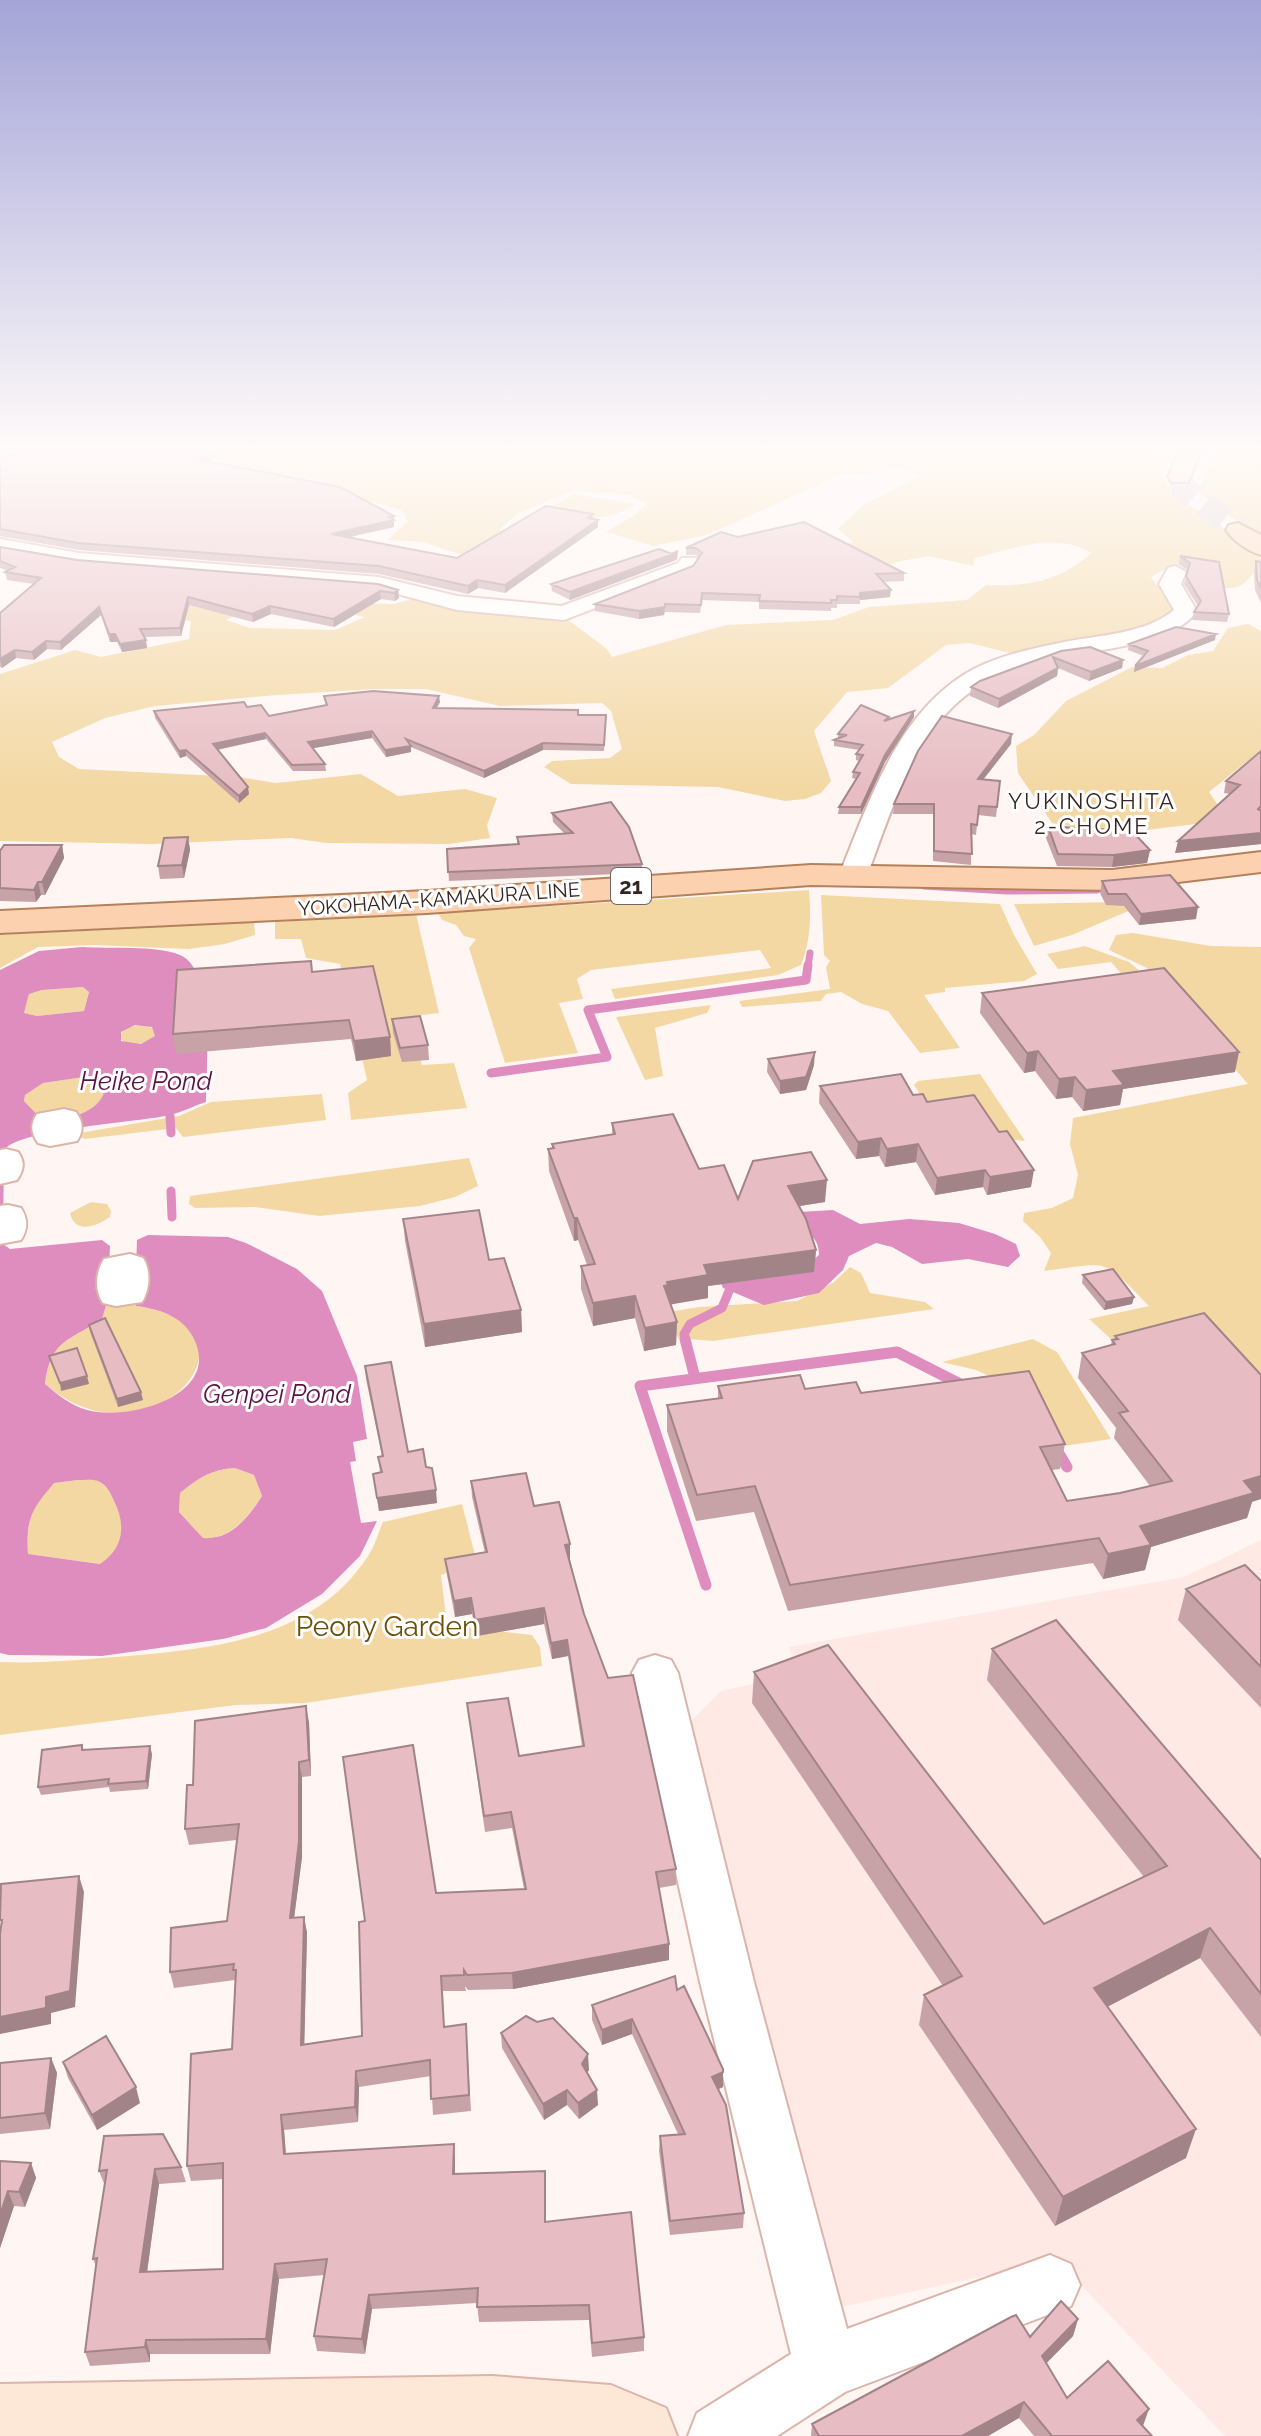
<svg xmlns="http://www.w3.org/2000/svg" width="1261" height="2436" font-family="Raleway,sans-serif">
<rect width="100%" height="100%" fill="#fff6f4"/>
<path fill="#fee9e4" d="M1261,1540V2436H1225L1057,2260L833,2309L680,1732L721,1691L798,1674L789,1647L1184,1577Z"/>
<path fill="#f3d8a4" d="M211,448H1148L1163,461V475L1171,493L1217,523L1261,558V565C1255,570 1249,580 1243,584C1214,603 1178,550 1151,578L1176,609L1142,626L1115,635L1036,652L1010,653L969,643L946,645L888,688L847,692L814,731L831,781L821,793L805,799L785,801L718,787L571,784L544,767L552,761L610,758L622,749L611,711L602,703L500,706L426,689H372L264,696L155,706L105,718L52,742L59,757L79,769L239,777L276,783L361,774L398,796L465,789L497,798L487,825L490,838L449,844L326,843L291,838L151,844L0,841V674L75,650L101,657L189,639L191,621L152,617L175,594L262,602L226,620L250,628L335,630L365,617L340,612L352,603L395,604L414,598L459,609L568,620L607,649L612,657L726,625L833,620L869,607L967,600L986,585C1025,587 1062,581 1091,553C1055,531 1013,549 975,558L973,566L929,556L897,562L850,580L826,551L853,542L838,529L865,504L918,477L912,471L897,468L874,474H843L706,535L654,546L606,532L636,514L646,504L629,495L572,491L517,514L499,530L522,538L495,553L459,554L423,542L387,540L408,521L401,510L366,500L304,517L284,501L323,481L285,474L263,476L182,500Z
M1223,448H1261V534L1234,519L1198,492L1208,469Z
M574,494L636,504C601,525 581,517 543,511Z
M1248,624L1261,631V750L1209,792L1228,820L1114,834L1052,823L1018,773L1016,746L1034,735L1066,701L1132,667L1162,668L1188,655L1213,651L1228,628Z
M809,890C811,917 811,940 801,965L778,975L615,999L611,989L771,968L760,950L591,970L577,979L583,999L559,1003L578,1053L505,1063L469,948L476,939L464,936L456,925L442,920L438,913Z
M821,895L1000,904L1014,935L1037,974L1024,981L945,988V992L924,995L960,1048L920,1053L888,1011L862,1004L841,992L826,994L821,1001L742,1007L739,1001L830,989L826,967L830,961L824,955Z
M1118,902L1131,910L1072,935L1034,946L1014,904Z
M416,914L439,1013L422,1015L409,1022L422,1065L454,1063L467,1108L351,1120L348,1093L367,1080L340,964L306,958L301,939H275V922Z
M254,922L255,935L225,944L189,949L94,945L38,947L0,968V935Z
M1133,933L1211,946L1261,947V1395L1140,1339H1111L1089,1319L1149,1306C1100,1256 1112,1263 1044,1271L1051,1253L1040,1237L1023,1221L1024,1213L1052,1208L1073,1198L1078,1175L1070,1144L1073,1118L1248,1084L1147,968L1109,950L1116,935Z
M1085,946L1129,962L1158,986L1126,979L1111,962L1058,969L1047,954Z
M83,987L89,991L84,1011L37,1016L24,1013L29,994L42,990Z
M711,1005L707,1013L655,1028L663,1076L645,1080L616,1017Z
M141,1024L155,1029V1036C145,1045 130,1048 119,1038L124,1029Z
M980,1074L1025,1141L998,1138L928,1106L914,1085L918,1081Z
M84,1077L100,1084L105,1090C100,1114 66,1118 45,1124L24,1101L25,1095L43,1083Z
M322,1094L326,1120L183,1137L176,1128L85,1139L74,1134L179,1116L211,1102Z
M469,1158L478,1186L455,1197L420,1206L319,1216L255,1207L195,1208L189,1204L190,1196Z
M91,1202L107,1204L111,1211L110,1217C97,1226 75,1235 70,1213Z
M850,1267L861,1273L870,1293L925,1302L934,1309L713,1341L678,1338L669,1312L699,1307L797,1301L834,1282Z
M135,1289L136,1306C278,1325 152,1476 45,1384C50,1340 69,1341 102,1319L108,1299Z
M1033,1339L1057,1352L1111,1439L1057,1447L1015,1388L976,1370L942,1362Z
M235,1468L254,1475L262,1496C248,1517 231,1540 203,1538L179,1512L180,1493C198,1478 212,1469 235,1468Z
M78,1480C84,1480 92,1479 98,1481C107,1485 110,1492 114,1501C126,1525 124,1548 101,1564L28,1554C27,1519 30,1510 53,1483Z
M462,1504L477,1563L441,1575L447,1625L532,1635L540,1647L542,1666L306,1703L236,1705L0,1735V1662C43,1664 86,1659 129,1656C217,1648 315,1638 368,1556C375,1546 378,1533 383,1522Z"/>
<path fill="#de8dbe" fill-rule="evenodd" d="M82,947C108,949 156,945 180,955C216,970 206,1068 206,1102C193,1106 179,1114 165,1116C136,1122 17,1130 4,1150L3,1244L10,1249L102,1240L110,1246L109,1270L136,1268L137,1240L148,1235L228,1237L246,1243L297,1269L322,1291L357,1376L367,1439L353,1442L356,1461L350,1462L361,1523L377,1521L360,1556L322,1594L266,1628L223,1639L102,1656L9,1655L0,1653V970L39,951ZM83,987L89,992L84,1011L37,1016L24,1013L29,994L42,990ZM135,1025L152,1027L155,1036L141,1044L121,1041V1032ZM84,1077L100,1084L105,1089C100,1114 66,1118 46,1124L24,1101L25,1095L43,1083ZM134,1289L136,1306C159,1309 182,1316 193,1337C224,1395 128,1422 87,1410C70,1405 58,1395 45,1384C50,1340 69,1341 102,1319L108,1299ZM235,1468L254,1475L262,1496C248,1518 231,1540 203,1538L179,1512L180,1493C198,1478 212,1469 235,1468ZM78,1480C84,1480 92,1479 98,1481C107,1485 110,1492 114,1501C126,1525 124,1548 100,1564L28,1554C26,1519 31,1510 54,1483Z
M833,1210L860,1224L909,1219L959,1223L995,1234L1016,1244L1020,1256L1008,1267L968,1259L922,1264L892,1247L876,1243L849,1256L843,1270L819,1293L764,1305L723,1288L713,1266L804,1267L819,1255C819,1234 804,1231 787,1224L782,1213Z"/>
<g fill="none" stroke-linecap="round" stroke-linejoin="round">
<path stroke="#de8dbe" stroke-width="7" d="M924,886L1007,891L1097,890
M808,967L810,953"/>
<path stroke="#de8dbe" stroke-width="9" d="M491,1073L607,1057L588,1010L806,980L808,965
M170,1116L171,1133
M171,1191L172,1217
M686,1341L684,1334L690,1324L722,1308L729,1291"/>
<path stroke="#de8dbe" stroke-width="11" d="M685,1339L695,1378
M1057,1450L1067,1467
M706,1585L640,1386L897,1352L964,1386"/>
<path stroke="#d7ccca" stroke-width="25" stroke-dasharray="25 13" stroke-linecap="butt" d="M1180,477L1184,489L1238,530"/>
<defs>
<path id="street" d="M10,448H40L37,452L0,463V451Z
M0,539L79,553L379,577L457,596L562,606L678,563L682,558H696L699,562L692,571L564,620L457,610L379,589L79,565L0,551Z
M1175,566L1186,572L1181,584L1197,611C1171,648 1084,650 1042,661C1012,669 983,680 959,701C911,744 890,814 868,873L864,879L854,881L844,879L840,873C869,802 896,717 965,674C994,656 1031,649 1064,642C1100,635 1145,634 1174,610L1159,584L1168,568Z
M64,1109L76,1112C83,1122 84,1131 77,1141L50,1146L38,1143C31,1133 30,1124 37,1114Z
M6,1149L18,1152C25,1162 24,1170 17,1180L0,1184V1150Z
M8,1205L21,1208C28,1219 28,1229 21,1240L0,1244V1206Z
M130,1254L143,1258C151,1270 150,1289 142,1302L116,1306L103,1303C94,1290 96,1271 104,1259Z
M655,1655L671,1660L678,1673L754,1982L847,2329L1050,2255L1071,2264L1080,2285L1071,2306L845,2392L777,2436H688L697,2413L791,2354L700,1982L632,1673L639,1660Z"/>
<path id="secondary" d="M492,2376L611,2385L666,2408L677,2436H0V2384Z"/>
<path id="primary" d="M1180,448H1202L1188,482H1172L1168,477Z
M1238,523L1261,535V555C1248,551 1233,541 1226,530L1229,525Z
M1261,852V872L1112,890L811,885L427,913L0,933V911L427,891L811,865L1112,870Z"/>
</defs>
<use href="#street" stroke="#dcb4aa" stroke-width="4"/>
<use href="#secondary" stroke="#dcb4aa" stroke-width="4"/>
<use href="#primary" stroke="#b4815c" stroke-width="4"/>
<use href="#street" fill="#fff" fill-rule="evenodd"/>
<use href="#secondary" fill="#fde8d8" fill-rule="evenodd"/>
<use href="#primary" fill="#fbd1b0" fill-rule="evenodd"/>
</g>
<path fill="#c7a3a8" d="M234,448L207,461L394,516V527L349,537L457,558L593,514V519L598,527L505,593L478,588L468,594L379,574L79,550L0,536V458Z
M738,537L904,573V581L883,582L890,597L860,600V604H837V608H831V611L759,609V602L702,600L700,613L665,612L664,615L639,619L595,611V604L693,566L699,558L696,555H686V548Z
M0,547L77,560L398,590L399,598L395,601L381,599L334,627L271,614L253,622L189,605L181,636L144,637L147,648L122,652L117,642H110L101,615L61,650L47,649L34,660L16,658L2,668L0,667V613L34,584L7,580L5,572L8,571L0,568Z
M678,551L677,559L676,560L570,600L552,591L551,584Z
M1180,556L1219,562L1229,614L1227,622L1192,620L1194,612L1198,606L1184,584L1188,570L1179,564Z
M1256,561L1261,562V603L1255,590L1254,571Z
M1215,640L1134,672L1144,656L1128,650L1129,644Z
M1061,651L1123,660L1122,668L1089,681L1058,668L1057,676L998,708L970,696L971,687Z
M324,696L440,702L436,708L578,715H606L604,751L543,750L484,778L411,747V752L386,757L372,738L312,748L325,764L326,771H293L266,739L218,750L249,794L239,803L186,756L180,758L155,718L154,711L247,707L269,716L326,705Z
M889,717V719L914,717L885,762L861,814H838L839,807L856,779L852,778L853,772L859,761L856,760V754L859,750L834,746V740L838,738V734Z
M1011,744L984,779L1000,781L996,817L978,815L976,835L971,834V865L933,861V814H893L894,804Z
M1261,751V844L1175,853L1230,794L1224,793L1226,781Z
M552,813L642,864V873L449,881L447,849L517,844V837L564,833L553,822Z
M1048,826L1150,850L1147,863L1112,867L1057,866L1046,838Z
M188,837L190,850L184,878L160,879L158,866Z
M62,845L64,858L45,895H41L36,902L0,901V851Z
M1102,881L1196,919L1139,925L1124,906L1106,905L1100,893Z
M312,972L390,1037L391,1056L356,1061L351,1039L176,1054L173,1034Z
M982,993L1235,1072L1123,1089L1120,1105L1083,1111L1072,1097L1056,1099L1035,1071L1024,1073L980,1013Z
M392,1019L428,1045L429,1060L402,1062L393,1033Z
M768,1059L814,1065L806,1090L780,1094L767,1072Z
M820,1086L927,1102L1031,1187L987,1195L983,1187L935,1195L916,1162L885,1167L879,1156L856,1159L819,1103Z
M612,1123L699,1169L738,1199L825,1202L799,1206L816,1250L814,1272L708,1286V1298L670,1304L677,1322L676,1345L644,1351L635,1318L593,1326L581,1289V1266L587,1265L578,1240L574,1241L549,1171L548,1149L552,1148V1144L612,1134Z
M403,1219L489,1260L521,1310L522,1332L425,1347L405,1241Z
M1083,1275L1134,1297L1132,1304L1104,1310L1082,1283Z
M89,1325L143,1400L118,1407L90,1332Z
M1115,1336L1252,1502L1247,1518L1151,1547L1145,1570L1103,1579L1093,1563L788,1611L754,1512L696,1521L667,1431V1405L718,1399V1386L805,1389L861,1393L1065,1444L1060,1469L1052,1470L1067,1501L1120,1493L1150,1486L1114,1438L1116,1428L1078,1378L1082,1353L1111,1345L1112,1340H1114Z
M365,1366L408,1452L426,1467L437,1503L379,1511L373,1474L380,1472L378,1457L382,1456L366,1379Z
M471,1481L534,1506L570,1544V1560L584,1614L676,1869V1885L659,1888L669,1944V1960L513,1989L468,1990L465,1986L466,1991H443L444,2027L466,2024L471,2111L433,2115L431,2076L359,2087L358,2122L284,2130L286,2154L455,2159V2174L545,2171L546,2222L644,2337V2351L592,2357L589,2320L479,2322L477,2303L372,2309L365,2354L317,2351L314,2336L324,2275L279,2279L270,2354H150V2362L90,2366L85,2352L96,2266L93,2259L105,2186L99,2171L181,2167L186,2182L159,2184L147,2272L223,2269V2179L191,2181L187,2166L232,2049L235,1983V1980L174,1988L170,1972L227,1921L237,1840L189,1845L185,1829L193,1785L309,1722L311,1776L302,1777V1857L294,1918L304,1917L307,1933L304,2044L362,2036L365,1921L436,1893L524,1889L512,1828L485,1832L467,1703L519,1756L582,1746L568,1656L552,1659L544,1624L477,1636L472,1614L455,1617L447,1575L445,1559L485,1553L472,1497Z
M1261,1581V1708L1178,1620L1186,1589Z
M992,1649L1261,1860V2037L1200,1958L1107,2007L1186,2158L1055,2226L919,2025L924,1995L943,1986L752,1703L754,1672L1044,1924L1144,1877L987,1680Z
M82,1745L84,1750L152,1754L148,1789L110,1792L109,1787L41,1795L38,1787Z
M677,1990L723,2087L718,2089L744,2213L743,2228L670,2235L659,2151L660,2136L678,2134L632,2034L602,2045L592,2020V2005Z
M501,2033L589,2070L587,2072L598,2105L579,2119L567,2105L544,2120L502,2048Z
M51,2058L57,2073L50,2129L0,2134V2063Z
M63,2062L140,2103L97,2130L68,2078Z
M0,2161L31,2163L36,2178L25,2207L14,2206L0,2248Z
M1078,2319L1073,2336L1046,2363L1067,2398L1143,2426L1152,2436H1034L1019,2418L988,2436H811L812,2424Z"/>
<path fill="#a28488" d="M219,448H234L197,466L196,459Z
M390,448H399L386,458V451Z
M394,516V527L332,541L331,534Z
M598,520V527L505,593V585Z
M678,551L677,559L676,560L570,600V592Z
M477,580L478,588L468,594V586Z
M398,590L399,598L395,601L394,593Z
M891,590L890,597L860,600V593Z
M380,591L381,599L334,627L333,619Z
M188,597L189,605L181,636L180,628Z
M270,606L271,614L253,622L252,614Z
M99,607L101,615L61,650L60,642Z
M665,607L664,615L639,619V611Z
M109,634H115L117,642H110Z
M1216,634L1215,640L1134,672L1135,666Z
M146,640L147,648L122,652L120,644Z
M46,641L47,649L34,660L32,652Z
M15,650L16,658L2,668L0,659Z
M1123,660L1122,668L1089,681L1091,672Z
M1058,668L1057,676L998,708L999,699Z
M439,696L440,702L433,715V708Z
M914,711V717L885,762L861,814V807L885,755Z
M372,731V738L309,749L308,742Z
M265,733L266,739L214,750L213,744Z
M1012,734L1011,744L976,788L978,779Z
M543,743V750L484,778V771Z
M411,746V752L386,757L385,750Z
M186,750V756L180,758L179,751Z
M248,787L249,794L239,803V796Z
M1261,833V844L1175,853L1178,841Z
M188,837L190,850L184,878L182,865Z
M62,845L64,858L45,895L42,882Z
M1150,850L1147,863L1112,867L1114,855Z
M38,882L41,895L36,902L34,890Z
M1198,907L1196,919L1139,925L1141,914Z
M390,1037L391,1056L356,1061L354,1041Z
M1038,1051L1035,1071L1024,1073L1027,1053Z
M815,1052L814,1065L806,1090L780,1094V1081Z
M1239,1052L1235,1072L1123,1089L1120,1105L1083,1111L1086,1090L1113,1071Z
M1075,1077L1072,1097L1056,1099L1059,1079Z
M881,1138L879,1156L856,1159L858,1142Z
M918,1144L916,1162L885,1167L887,1149Z
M985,1170L983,1187L935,1195L937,1178Z
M1034,1170L1031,1187L987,1195L990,1177Z
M827,1180L825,1202L787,1208L788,1186Z
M574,1218H577L578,1240L574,1241Z
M816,1250L814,1272L708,1286V1298L668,1305L664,1286L667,1282L704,1265Z
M635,1296V1318L593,1326V1303Z
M1134,1297L1132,1304L1104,1310L1106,1302Z
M521,1310L522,1332L425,1347L424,1324Z
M677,1322L676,1345L644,1351L645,1328Z
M87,1376L89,1384L61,1391L60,1383Z
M141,1392L143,1400L118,1407L117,1399Z
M1261,1476V1499L1252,1502L1247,1518L1151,1547L1145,1570L1103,1579L1108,1554L1140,1526L1244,1481Z
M436,1490L437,1503L379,1511L377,1498Z
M570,1544V1560L566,1561L565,1545Z
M471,1598L472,1614L455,1617L454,1601Z
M544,1608V1624L477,1636L475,1620Z
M567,1640L568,1656L552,1659L551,1643Z
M306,1706L309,1722L311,1776L309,1760Z
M150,1746L152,1754L148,1789L146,1781Z
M299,1762L302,1777V1857L292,1934L290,1918Z
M79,1876L84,1892L75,2007L51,2013V2024L0,2034V2038V2017L46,1997Z
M304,1917L307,1933L304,2060L301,2045Z
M1210,1928L1200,1958L1086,2018L1094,1988Z
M669,1944V1960L513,1989L512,1973Z
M632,2019V2034L602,2045V2030Z
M588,2054L589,2070L583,2080L582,2064Z
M51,2058L57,2073L50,2129L45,2113Z
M356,2071L359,2087L358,2122L355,2107Z
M723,2072V2087L711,2093L712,2077Z
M136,2087L140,2103L97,2130L92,2115Z
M567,2090V2105L544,2120L543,2104Z
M597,2090L598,2105L579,2119L578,2103Z
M281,2115L284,2130L287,2170L284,2154Z
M1196,2129L1186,2158L1055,2226L1063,2197Z
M454,2144L455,2159V2189L453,2174Z
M31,2163L36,2178L25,2207L19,2192Z
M155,2169L159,2184L145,2287L140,2272Z
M8,2191L14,2206L0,2248V2215Z
M275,2264L279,2279L270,2354L266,2339Z
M369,2295L372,2309L365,2354L362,2339Z
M1078,2319L1073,2336L1037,2373L1042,2356Z
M146,2340L150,2354V2362L145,2347Z
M1024,2402L1019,2418L988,2436H962Z
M1149,2409L1143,2426L1137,2420Z"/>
<path fill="#e7bdc3" stroke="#a28488" stroke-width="2" d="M36,448H219L196,459L340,487L394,516L389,517L394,520L331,534L457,558L546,506L593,514L588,518L598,520L505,585L477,580L468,586L379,566L78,543L0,529V458Z
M804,522L904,573L876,574L891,590L860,593V597L837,596V600H831V603L759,601L760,595L702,593L701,605L665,604V607L639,611L595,604L693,566L702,553L696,548H686L721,532L738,537Z
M0,547L77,560L378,584L398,590L394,593L380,591L333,619L270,606L252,614L188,597L180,628L140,629L146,640L120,644L115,634H109L99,607L60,642L46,641L32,652L15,650L0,659V613L41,578L5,572L15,567L0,561Z
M659,549L672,554L678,551L676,553L570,592L551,584Z
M1180,556L1219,562L1229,614L1194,612L1201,601L1186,576L1190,563Z
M1256,561L1261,562V588L1257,580Z
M1176,627L1216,634L1135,666L1148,651L1129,644Z
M1090,647L1123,660L1091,672L1053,657L1058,668L999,699L971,687L980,681L1061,651Z
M373,691L439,696L433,708L578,710V715H606L604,745L543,743L484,771L406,739L411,746L385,750L372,731L308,742L325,764L292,765L265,733L213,744L248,787L239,796L186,750L179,751L154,711L244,702L247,707L261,705L269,716L327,705L324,696Z
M861,705L889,717L884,721L914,711L885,755L861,807H839L860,773L853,772L863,755L856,754L863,745L834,740L847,735L838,734Z
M942,716L1012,734L978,779L1000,781L997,807L979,806L977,825L971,824L972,854L934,851V804H894L918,751Z
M1261,751V806L1258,809L1261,811V833L1178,841L1240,785L1226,781Z
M611,802L629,827L642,864L448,872L447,849L519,844L517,837L573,833L552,813Z
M1048,826L1091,829L1131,830L1150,850L1114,855L1058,854Z
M188,837L182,865L158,866L164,838Z
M4,845H62L42,882H38L34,890L0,888V851Z
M1170,875L1198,907L1141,914L1126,894H1108L1102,881Z
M311,961L312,972L373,966L390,1037L354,1041L349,1020L173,1034L177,970Z
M1164,968L1239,1052L1113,1071L1124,1085L1086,1090L1075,1077L1059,1079L1038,1051L1027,1053L982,993Z
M420,1016L428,1045L400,1048L392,1019Z
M815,1052L806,1077L780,1081L768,1059Z
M901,1074L913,1095L923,1094L927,1102L974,1095L999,1132L1007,1131L1034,1170L990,1177L985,1170L937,1178L918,1144L887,1149L881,1138L858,1142L820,1086Z
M673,1114L699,1169L724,1165L738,1199L753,1161L811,1152L827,1180L788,1186L806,1219L816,1250L704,1265L708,1275L667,1282L668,1285L664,1286L677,1322L645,1328L635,1296L593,1303L581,1266L595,1264L577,1218H574L548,1149L554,1148L552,1144L615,1134L612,1123Z
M479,1210L489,1260L504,1258L521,1310L424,1324L403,1219Z
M1113,1269L1134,1297L1106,1302L1083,1275Z
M1204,1313L1261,1375V1476L1244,1481L1254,1493L1140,1526L1151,1545L1108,1554L1099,1538L790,1585L755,1486L697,1495L667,1405L722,1398L718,1386L800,1375L805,1389L856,1382L861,1393L1029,1371L1065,1444L1040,1447L1067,1501L1120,1493L1172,1481L1119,1413L1128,1411L1082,1353L1115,1344L1112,1340L1118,1339L1115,1336Z
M105,1318L141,1392L117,1399L89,1325Z
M77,1348L87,1376L60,1383L49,1356Z
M391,1362L408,1452L423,1449L426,1467L432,1468L436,1490L377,1498L373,1474L382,1472L378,1457L383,1456L365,1366Z
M526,1473L534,1506L559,1502L570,1544L565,1545L584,1614L608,1678L633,1675L676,1869L656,1872L669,1944L512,1973L467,1975L464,1970V1975L441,1976L444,2027L466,2024L469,2095L431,2099L430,2060L356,2071L355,2107L281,2115L284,2154L454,2144L453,2174L545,2171V2222L631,2212L644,2337L592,2343L589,2305L477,2307L478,2288L369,2295L362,2339L314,2336L327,2259L275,2264L266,2339L146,2340L145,2347L85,2352L97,2258L93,2259L107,2170L99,2171L104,2136L163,2134L181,2167L155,2169L140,2272L223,2269V2163L187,2166L191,2054L232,2049L236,1970H233L234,1964L170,1972L171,1928L227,1921L239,1824L185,1829L187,1785H193L195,1721L306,1706L309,1760L299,1762V1841L290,1918L304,1917L301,2045L362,2036L359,1922L365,1921L343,1757L413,1745L436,1893L526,1889L511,1812L484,1816L467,1703L508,1698L519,1756L584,1746L567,1640L551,1643L544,1608L475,1620L471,1598L454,1601L445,1559L487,1552L471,1481Z
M1245,1565L1261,1581V1667L1186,1589Z
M1056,1620L1261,1860V1994L1210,1928L1094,1988L1196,2129L1063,2197L924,1995L962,1976L754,1672L828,1645L1044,1924L1167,1866L992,1649Z
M82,1745V1750L150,1746L146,1781L108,1784L109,1779L38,1787L42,1750Z
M79,1876L70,1991L46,1997V2008L0,2017V1934L2,1920H0L1,1884Z
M675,1976L677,1990L684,1986L723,2069V2072L712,2077L726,2105L744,2213L670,2221L660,2136L685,2134L632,2019L602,2030L592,2005Z
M526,2016L537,2022L553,2018L588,2054L582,2064L597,2090L578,2103L567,2090L543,2104L501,2033Z
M106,2036L136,2087L92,2115L63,2062Z
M51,2058L45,2113L0,2118V2063Z
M0,2161L31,2163L19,2192L8,2191L0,2215Z
M1061,2301L1078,2319L1042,2356L1067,2398L1108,2361L1149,2409L1137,2420L1152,2436H1052L1024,2402L962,2436H819L812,2424L1011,2317L1016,2315L1030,2337Z"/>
<linearGradient id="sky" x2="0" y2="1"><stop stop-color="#a4a4d7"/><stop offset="0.57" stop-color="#fffbfa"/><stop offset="1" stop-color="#fffbfa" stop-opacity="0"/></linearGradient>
<rect width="1261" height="789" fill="url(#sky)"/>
<g text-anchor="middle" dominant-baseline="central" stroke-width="6" stroke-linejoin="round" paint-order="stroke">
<g font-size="20" fill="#352522" stroke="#fff">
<text transform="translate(439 899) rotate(-4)">YOKOHAMA-KAMAKURA LINE</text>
</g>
<g font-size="22" letter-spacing="2" fill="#352522" stroke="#fff">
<text x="1092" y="801">YUKINOSHITA<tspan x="1092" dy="25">2-CHOME</tspan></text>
</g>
<rect fill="#fff" stroke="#726664" stroke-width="2" x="611" y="868" width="40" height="36" rx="6"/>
<g font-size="22" font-weight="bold" fill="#352522">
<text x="631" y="886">21</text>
</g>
<g font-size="26" font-style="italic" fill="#591243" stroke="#fff">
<text x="146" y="1081">Heike Pond</text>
<text x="277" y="1394">Genpei Pond</text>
</g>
<g font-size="28" fill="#6a4f0a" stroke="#fff">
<text x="387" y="1626">Peony Garden</text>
</g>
</g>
</svg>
